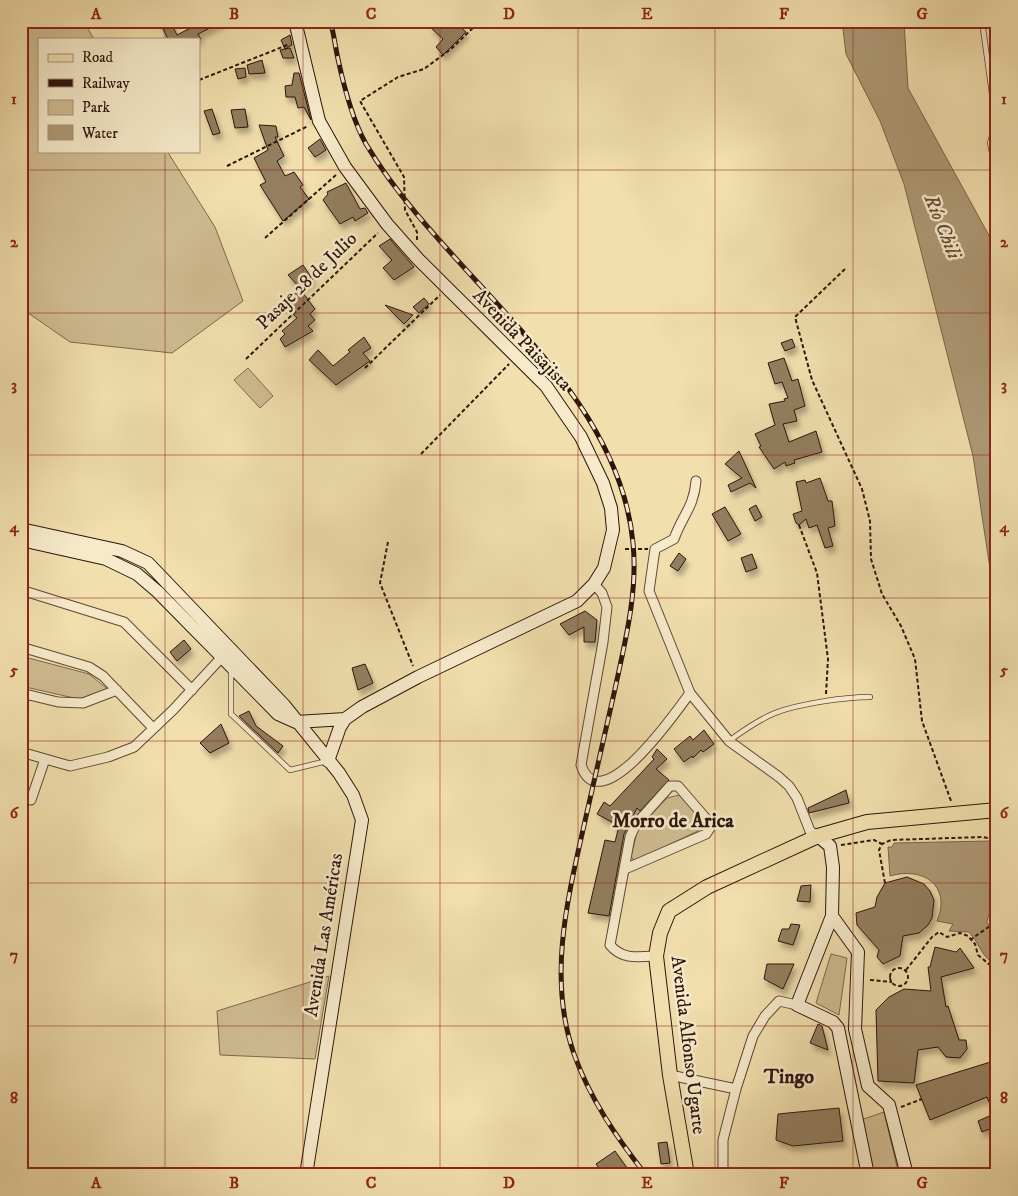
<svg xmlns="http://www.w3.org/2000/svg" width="1018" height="1196" font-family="'IM FELL DW Pica',serif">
<defs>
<filter id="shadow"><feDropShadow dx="3" dy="5.5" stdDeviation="2.5" flood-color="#0004"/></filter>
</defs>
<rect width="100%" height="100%" fill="#f1dfad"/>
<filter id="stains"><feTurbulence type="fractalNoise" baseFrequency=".004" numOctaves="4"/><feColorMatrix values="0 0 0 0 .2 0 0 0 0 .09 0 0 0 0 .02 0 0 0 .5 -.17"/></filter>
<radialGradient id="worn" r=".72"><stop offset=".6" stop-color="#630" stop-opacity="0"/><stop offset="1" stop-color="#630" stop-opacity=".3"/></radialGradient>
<path fill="#d0bc91" stroke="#7e684e" d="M21,21H83L94,39H39V151H167L215,227L243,301L172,353L70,342L21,308Z
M248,368L273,396L260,408L234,380Z
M21,656L89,674L110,691L83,700L21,686Z
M679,795C688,805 704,816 698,831L634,861L631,856L638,828L667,798Z
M831,954L847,958L839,1015L816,1003Z
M329,976L315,1059L220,1055L217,1011Z
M884,1112L899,1175H874L861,1120Z"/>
<path fill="#ae9a76" stroke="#7a644b" d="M842,21H904L908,88L997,250V615L973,456L904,184L880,121L846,54Z
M990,841L997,844V912L989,914L987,922L991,929H997V966C980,956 981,945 969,932L949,931L953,924L937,921C952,886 923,866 890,876L888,847H892L894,843Z"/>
<path fill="#937e5f" stroke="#2d140b" filter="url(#shadow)" d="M159,21H170L177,35L204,21H224L198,34L201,39H168Z
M435,21H441L446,26L450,21H454L466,32L443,55L436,47L443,39L430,27Z
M290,35L292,45L285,49L290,48L294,58H283L280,50L285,49L281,40Z
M262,60L265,73L249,74L247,65Z
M245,68L246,77L238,79L235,69Z
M294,73H299L311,120L304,107L298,108L295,97H286L285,86L292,85Z
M212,109L220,133L213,135L204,111Z
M245,109L248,127L235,128L231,110Z
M259,125L276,126L278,137H275L284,156L277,161L285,176L294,172L303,185L300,187L309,199L283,221L260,185L266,182L254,158L268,150Z
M320,139L326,150L315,157L308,148Z
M346,183L360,209L365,208L368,213L355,221L353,217L340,224L323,200L328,194L327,192Z
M390,239L414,267L394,280L383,268L392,260L379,246Z
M303,265L313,280L300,288L288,275Z
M300,289L315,309L310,314L315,320L308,326L313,331L285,347L280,339L285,334L282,331L297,318L283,303Z
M424,298L429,304L419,313L413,307Z
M385,305L413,315L404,324Z
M364,337L371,348L363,353L370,361L336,385L309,360L318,350L333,366L350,352L348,350Z
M792,339L795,347L785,351L781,343Z
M784,358L792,381L798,379L805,406L794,410L797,421L783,424L789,442L816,431L822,452L794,460L795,463L786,466L785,462L774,469L759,447L761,446L755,434L775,425L769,404L785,401L784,399L788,398L782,382L775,384L768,363Z
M739,451L756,488L750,483L731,492L728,485L742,478L725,464Z
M820,478L828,501H832L835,526L828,528L833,546L825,548L817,525L809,528L806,519L799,525L796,523L793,514L802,511L796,482L805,480L806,483Z
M756,505L762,517L755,521L749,509Z
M725,507L741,534L728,541L712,514Z
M679,553L686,559L678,571L670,566Z
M752,554L757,568L746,572L741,558Z
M585,611L597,620L595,642H584V627L569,635L560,624Z
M184,640L191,649L177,661L170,652Z
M365,664L373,683L358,690L352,668Z
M249,711L256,726L283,746L278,753L239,716Z
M221,724L229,743L210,753L200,743Z
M704,730L714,744L703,752L701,750L693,758L692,756L684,762L674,749L690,736L693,740Z
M657,749L667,759L656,769L669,780L640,811L637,808L624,834L609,916L588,913L605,840L615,842L619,826L597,814L604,802L610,806L641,773L654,759L652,757Z
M846,790L849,803L809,813L808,808Z
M907,877L924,884L930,891L934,900L932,918L928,925L919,933L903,936L900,956L883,964L877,957L879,950L857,925L856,913L875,907L877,897L885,883Z
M811,885L810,902L797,901L801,886Z
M791,924L800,925L793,945L778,941L782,929H789Z
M935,947L956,952L960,948L974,968L941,977L946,1007L948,1006L959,1040H966L967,1049L960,1058L946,1057L938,1047L918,1050L914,1083L878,1081L876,1010L889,997L904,989L931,991L928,967H930Z
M767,964H794L783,989L764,979Z
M818,1024L822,1026L828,1050L810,1043Z
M997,1060V1126L982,1132L978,1121L994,1114L987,1097L930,1120L916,1085Z
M839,1108L843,1141L793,1146L776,1140L778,1114Z
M667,1142L670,1163L661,1164L658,1143Z
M615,1151L632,1175H604L596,1164Z"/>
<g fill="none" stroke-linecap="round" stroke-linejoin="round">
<defs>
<path id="lane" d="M982,21L996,123L990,143L997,176
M231,670V714L290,770L327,761
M729,741C744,730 758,720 775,713C798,704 845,697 870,697"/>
<path id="street" d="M696,481C694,507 682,516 674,539L655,549L649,591L690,693L729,741L779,777L789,786L797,798L810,831L818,836
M594,584L602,593L607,607L603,642L581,765C600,823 678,709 690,693
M21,590L124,622L192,690
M21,647L89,667L103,676L153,728
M21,693L58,702L83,703L117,690
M21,752L70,766L108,757L134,747L173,710L221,658
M31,800L45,759
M625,869L706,834L710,828L709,822L678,786H670L636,824L630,837L610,945C622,960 639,957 656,956
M670,1075L736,1089
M723,1175V1140L736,1089L753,1036L765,1016L779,1001L797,1005"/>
<path id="secondary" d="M295,21L319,121L345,167L387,224L418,259L546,386L581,437L603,483L611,508L613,530L604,568L594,584L577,601L418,677L362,707L345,719L340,727L328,761
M21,529L122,551L148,563L284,705L339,773L353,795L362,820L306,1175
M21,540L106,559L137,574L158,592L278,714L296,722L345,719
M818,836L830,846L833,867L832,916L797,1005L833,1022L838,1028L868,1175
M832,916L858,952L855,1029L868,1086L889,1105L907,1175"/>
<path id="primary" d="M687,1175L670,1075L656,956L660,933L669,911L707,887L818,836L867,822L997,810"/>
</defs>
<use href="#lane" stroke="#5e4734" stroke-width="6"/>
<use href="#street" stroke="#5e4734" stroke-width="11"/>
<use href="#secondary" stroke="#2d140b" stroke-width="14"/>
<use href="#primary" stroke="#2d140b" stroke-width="16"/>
<path stroke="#2d140b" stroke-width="2" stroke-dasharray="4 2.5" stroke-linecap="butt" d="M199,80L290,44
M227,166L308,126
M265,238L336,175
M417,240V232L405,210L404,177L360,101L398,77L424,69L451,49L480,21
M845,269L795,317L812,380L862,489L870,521L871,559L882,594L901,626L915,659L922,721L951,801
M246,359L378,233
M365,368L440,295
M421,454L509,364
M799,525L817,573L828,659L826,694
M388,542L380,583L413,666
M841,845L874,840L882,844
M885,883L879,850L882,844L891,840L983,837L997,840
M970,940L997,921
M890 977a9 9 0 1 1 18 0a9 9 0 1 1-18 0Z
M906,970L932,937L939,932L947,937L960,933L968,936L975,944L978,955L997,971
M870,980L892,982
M901,1107L922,1099"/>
<use href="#lane" stroke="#f6eaca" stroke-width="4.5"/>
<use href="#street" stroke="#f6eaca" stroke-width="9"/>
<use href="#secondary" stroke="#f6eaca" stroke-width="12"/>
<use href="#primary" stroke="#f1dfad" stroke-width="14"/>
<defs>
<path id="rail" d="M330,21C334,33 335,46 338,59C344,87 352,119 366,144C444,276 618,382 633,543C638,592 625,642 615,689C605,733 595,777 585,821C568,897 547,977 574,1054C590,1099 617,1138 646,1175"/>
</defs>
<use href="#rail" stroke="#2d140b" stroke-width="5"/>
<use href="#rail" stroke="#f6eaca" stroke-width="3" stroke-dasharray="9" stroke-linecap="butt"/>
<path stroke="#2d140b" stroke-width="2" stroke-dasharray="4 2.5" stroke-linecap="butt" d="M625,549H648"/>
</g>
<path fill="none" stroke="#8f2418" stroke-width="1" stroke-opacity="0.55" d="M165,21V39M303,21V1175M440,21V1175M578,21V1175M715,21V1175M853,21V1175M165,151V1175M21,170H997M21,313H997M21,455H997M21,598H997M21,741H997M21,883H997M21,1026H997"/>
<g text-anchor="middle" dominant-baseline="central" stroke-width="5" stroke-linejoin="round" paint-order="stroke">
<g font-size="19" fill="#2d140b" stroke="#f6eaca">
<text transform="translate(307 281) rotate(-44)">Pasaje 28 de Julio</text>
<text transform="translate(522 340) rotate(46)">Avenida Paisajista</text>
<text transform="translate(324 935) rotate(-81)">Avenida Las Américas</text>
<text transform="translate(688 1045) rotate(83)">Avenida Alfonso Ugarte</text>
</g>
<g font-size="20" font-style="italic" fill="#614a36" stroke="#f6eaca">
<text transform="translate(942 227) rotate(68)">Río Chili</text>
</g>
<g font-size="20" font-weight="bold" fill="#2d140b" stroke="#f6eaca">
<text x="673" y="821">Morro de Arica</text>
<text x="789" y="1077">Tingo</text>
</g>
</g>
<rect width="1018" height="1196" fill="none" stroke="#f1dfad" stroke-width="55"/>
<rect x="38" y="38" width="162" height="115" fill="#f6eaca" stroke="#a6947e"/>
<rect x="48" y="54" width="25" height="8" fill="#f1dfad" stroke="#a6947e"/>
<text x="82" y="62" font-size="15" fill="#2d140b">Road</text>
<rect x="48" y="79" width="25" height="8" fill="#2d140b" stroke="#a6947e"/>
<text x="82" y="88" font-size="15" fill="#2d140b">Railway</text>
<rect x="48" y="100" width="25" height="15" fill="#d0bc91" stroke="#a6947e"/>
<text x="82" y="112" font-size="15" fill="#2d140b">Park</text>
<rect x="48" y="125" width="25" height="15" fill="#ae9a76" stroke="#a6947e"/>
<text x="82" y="138" font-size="15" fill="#2d140b">Water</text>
<rect x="28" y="28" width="962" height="1140" fill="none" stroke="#8f2418" stroke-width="2"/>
<g font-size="16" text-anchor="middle" font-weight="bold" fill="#8f2418">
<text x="96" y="19">A</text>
<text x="234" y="19">B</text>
<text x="371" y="19">C</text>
<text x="509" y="19">D</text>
<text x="647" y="19">E</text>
<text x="784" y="19">F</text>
<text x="922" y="19">G</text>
<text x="14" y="104">1</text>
<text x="1004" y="104">1</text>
<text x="14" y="247">2</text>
<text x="1004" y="247">2</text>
<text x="14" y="390">3</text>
<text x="1004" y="390">3</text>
<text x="14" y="532">4</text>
<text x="1004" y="532">4</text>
<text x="14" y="675">5</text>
<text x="1004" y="675">5</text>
<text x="14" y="818">6</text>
<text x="1004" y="818">6</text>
<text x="14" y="960">7</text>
<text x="1004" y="960">7</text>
<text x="14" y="1103">8</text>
<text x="1004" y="1103">8</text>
<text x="96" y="1188">A</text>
<text x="234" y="1188">B</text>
<text x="371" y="1188">C</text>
<text x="509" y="1188">D</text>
<text x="647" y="1188">E</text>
<text x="784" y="1188">F</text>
<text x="922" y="1188">G</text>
</g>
<rect width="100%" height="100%" filter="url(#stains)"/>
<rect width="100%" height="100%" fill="url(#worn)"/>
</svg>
